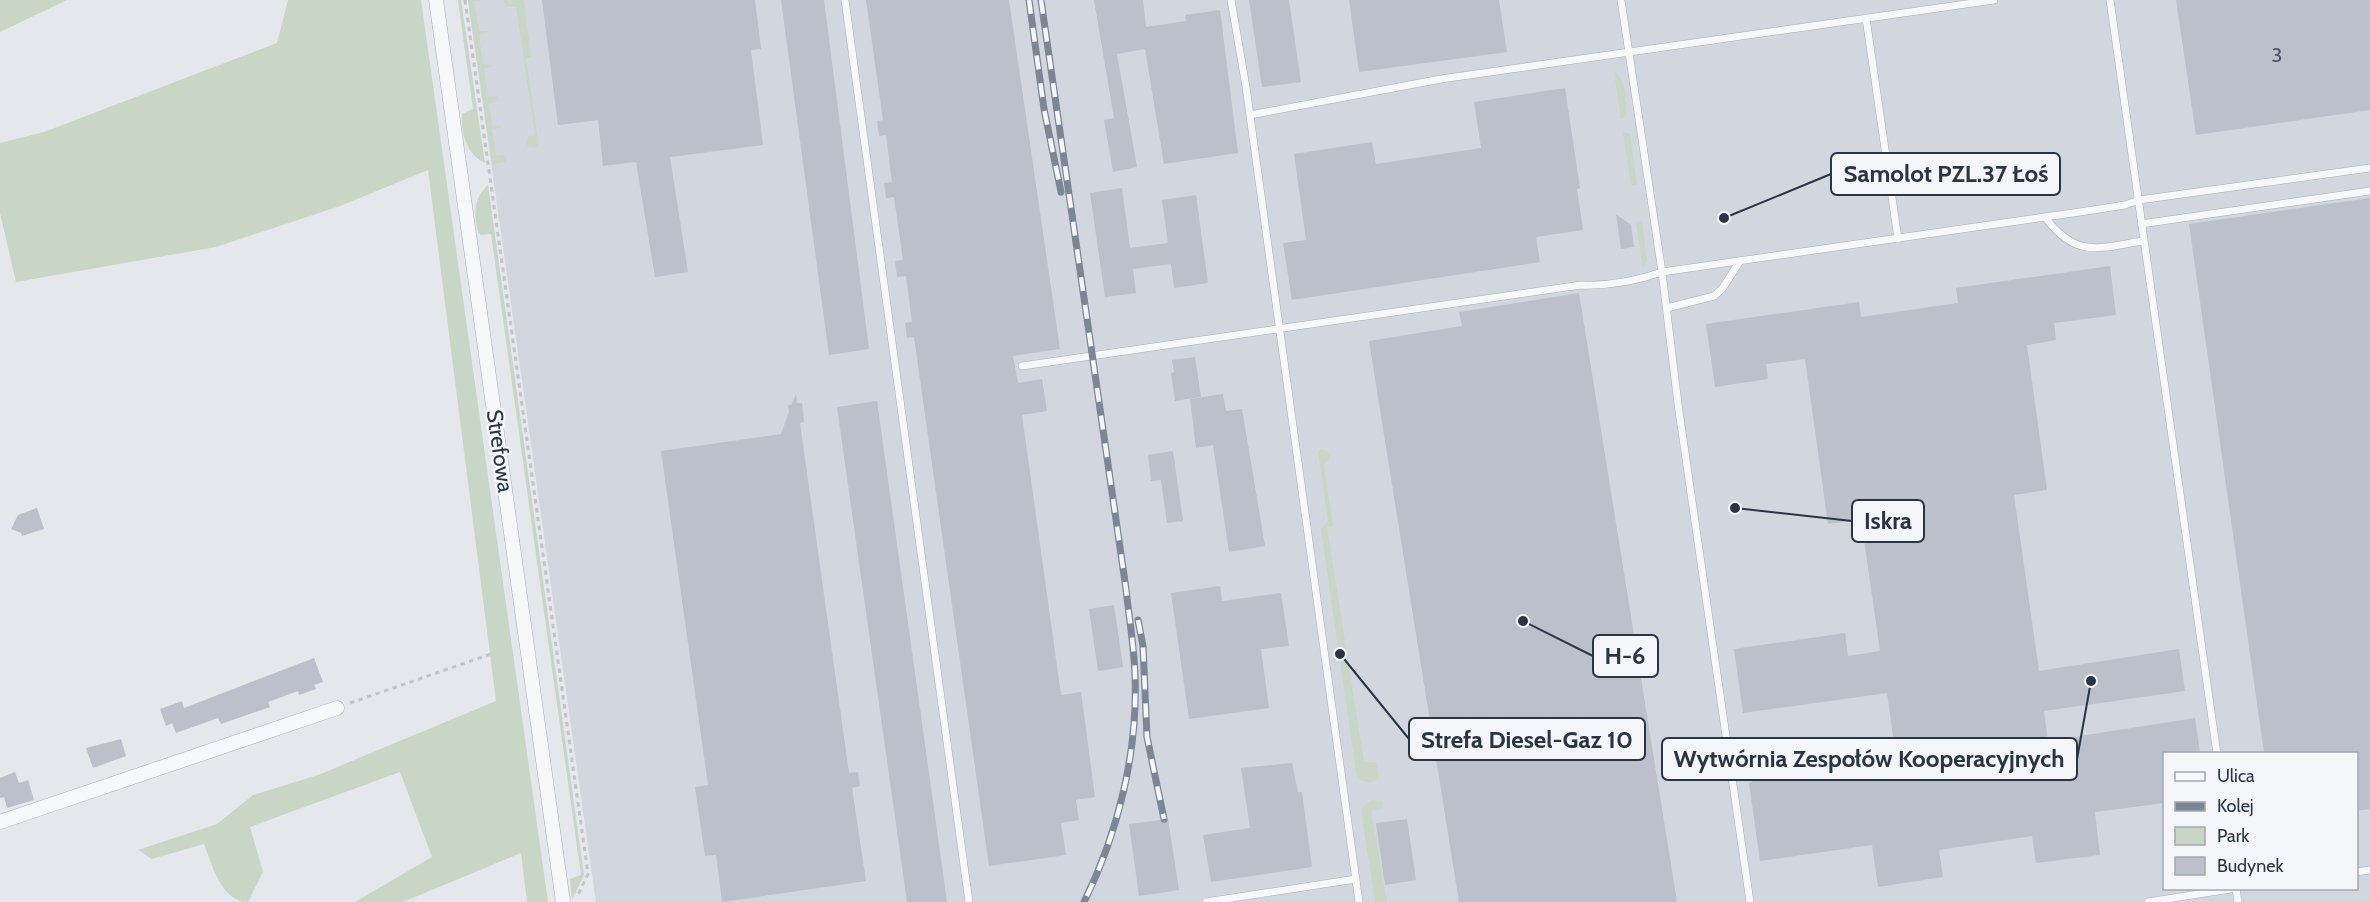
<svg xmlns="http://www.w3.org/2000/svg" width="2370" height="902" font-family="Cabin,sans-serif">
<rect width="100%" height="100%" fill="#e4e7ec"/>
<path fill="#d2d6de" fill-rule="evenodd" d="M468,0H2370V902H596ZM2164,754H2356V888H2164Z"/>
<path fill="#c9d6c5" d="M0,0H67L0,32Z
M288,0H421L548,902H527L521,853L403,902H355L432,857L400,772L250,827L263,872L248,902C221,902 212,864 204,844L152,859L138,850L217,824L253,795L318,775L496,701L428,170L340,206L216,247L16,282L0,213V143L44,132L277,43Z
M458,0H461L485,163C466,154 461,133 462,114L473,109Z
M468,0H481L474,1L479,31H488L487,33L479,35L483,64L493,65L492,67L484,68L488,97L497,96L499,98L498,101L489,103L492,125L502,126L501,128L492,129L496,156L504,155L507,159L505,162L492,164Z
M503,0H508L509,4L512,3V0H524L531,57L526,58L539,147L531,148L526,144L527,137L535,135L516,7H507Z
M1614,71C1627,81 1625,100 1627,115L1621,120Z
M1623,132L1630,134L1637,185H1631Z
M488,185L584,875L572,900L570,879L581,875L491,234L481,235L478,232C474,214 473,199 488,185Z
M1642,221L1647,260L1643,268L1636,222Z
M1321,449L1327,451L1330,457L1324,466L1333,526L1327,527L1364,762H1376L1379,778C1373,784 1364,783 1357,778L1321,530L1328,521L1318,451Z
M1372,800L1381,801L1383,804L1381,809L1371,811L1387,902H1375L1361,810L1367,803Z"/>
<path fill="#bbc0ca" d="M542,0H755L761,49L751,50L763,145L670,157L688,272L655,277L636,162L603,166L598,120L558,125Z
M781,0H824L869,349L829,355Z
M866,0H1009L1060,349L1013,356L1018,383L1042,379L1047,411L1022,415L1061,695L1081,692L1095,797L1076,800L1079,820L1061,823L1066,855L989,866L914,337L907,338L905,323L912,322L906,276L897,277L895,261L903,260L894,197L886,198L884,183L892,182L886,135L879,136L877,121L883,120Z
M1094,0H1143L1146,27L1186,21L1185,15L1220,10L1238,153L1164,164L1145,49L1117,54L1137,167L1113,172L1104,120L1114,118Z
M1249,0H1289L1301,82L1262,87Z
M1349,0H1499L1507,52L1359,72Z
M2176,0H2370V110L2196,135Z
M1565,88L1580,188L1577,189L1583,230L1536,237L1540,262L1292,300L1283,243L1306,240L1294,154L1372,142L1376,164L1481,148L1474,102Z
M1122,188L1130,248L1168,243L1162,200L1196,195L1208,283L1174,288L1171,264L1133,269L1136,293L1105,297L1090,193Z
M2370,198V809L2356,811V753H2264L2189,224Z
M1616,214L1631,225L1634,247L1621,249Z
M2110,266L2116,315L2054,323L2056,340L2027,345L2047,490L2014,495L2039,671L2179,649L2185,691L2044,711L2048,741L2195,718L2200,753H2164V803L2095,812L2100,855L2036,863L2032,836L1939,850L1943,877L1878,887L1872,845L1760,861L1749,783L1752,782L1751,772L1776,768L1778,779L1884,764L1881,745L1894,743L1887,693L1743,713L1734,649L1845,633L1848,656L1880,651L1861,519L1828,524L1805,359L1766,364L1768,379L1715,387L1706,324L1859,302L1861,317L1958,303L1956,288Z
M1579,293L1677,902H1459L1369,341L1462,326L1459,312Z
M1195,357L1201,397L1175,401L1171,373L1174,372L1172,360Z
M796,394L797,403H802L804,422L800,423L849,773L858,772L860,786L852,788L866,881L722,902L716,855L705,856L695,787L708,785L661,451L781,434L789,412L788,405L792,404Z
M1223,394L1226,411L1242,409L1265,546L1229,552L1213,445L1196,448L1190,399Z
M877,401L947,902H907L837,407Z
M1173,451L1183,521L1167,523L1161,480L1151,481L1148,455Z
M37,508L44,529L22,536L21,533L11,529L18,515Z
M1220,586L1222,601L1281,593L1289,646L1261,649L1269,708L1189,719L1171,593Z
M1114,605L1123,667L1098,671L1089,609Z
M314,658L323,682L314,685L316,689L299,695L298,691L268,702L270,707L221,724L218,718L176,733L172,723L166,726L160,709L182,701L184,708Z
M121,739L126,756L93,768L86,748Z
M1292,763L1298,792H1302L1312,867L1211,882L1203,835L1250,828L1241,768Z
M15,772L19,783L28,780L34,800L7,808L4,797L0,798V778Z
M1168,819L1179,890L1139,896L1129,824Z
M1407,819L1416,880L1385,885L1376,823Z"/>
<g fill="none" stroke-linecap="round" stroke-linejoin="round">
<defs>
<path id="service" d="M845,0L969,902
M1231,0L1246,87L1359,902
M1621,0L1662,272L1678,404L1750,902
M2110,0L2217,754
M1866,18L1898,239
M1250,115L1441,79L1994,0
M2045,217C2076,259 2099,248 2143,241
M2141,224L2370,191
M1667,308L1714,296L1722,289L1740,261
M1022,366L1581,285C1609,286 1636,281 1662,272L2080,212L2125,205L2139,200L2370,168
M2356,872L2370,870
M2236,888L2238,902
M1206,902L1356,879
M2148,902L2237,888"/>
<path id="minor" d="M436,0L563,902
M0,822L337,708"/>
</defs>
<use href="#service" stroke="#a9aeb7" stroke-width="8"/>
<use href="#minor" stroke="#a9aeb7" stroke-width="15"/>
<path stroke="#c2c5cb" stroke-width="3" stroke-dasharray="4.5 4.5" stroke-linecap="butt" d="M465,0L588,874L578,895
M350,703L491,654"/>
<use href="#service" stroke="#f7f8fa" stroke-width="7"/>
<use href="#minor" stroke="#f7f8fa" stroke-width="14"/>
<defs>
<path id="rail" d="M1029,0L1044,109L1061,192
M1041,0L1126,589C1129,617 1134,646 1135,675C1138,753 1118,833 1084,902
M1138,620L1143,646L1147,737L1164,819"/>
</defs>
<use href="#rail" stroke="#7d8696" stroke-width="7"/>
<use href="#rail" stroke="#f4f6f9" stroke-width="4.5" stroke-dasharray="14" stroke-linecap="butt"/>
</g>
<g text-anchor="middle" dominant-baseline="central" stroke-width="5" stroke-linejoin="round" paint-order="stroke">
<g font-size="20" fill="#4f5766">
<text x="2277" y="55">3</text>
</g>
<g font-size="22" fill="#2b3445" stroke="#f4f6f9">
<text transform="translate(500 451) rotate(82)">Strefowa</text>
</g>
</g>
<path fill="none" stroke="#2b3445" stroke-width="2" d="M1724 218L1831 174M1735 508L1852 521M1523 621L1593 656M1340 654L1409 739M2091 681L2077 759"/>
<g fill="#2b3445" stroke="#f4f6f9" stroke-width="2">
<circle cx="1724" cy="218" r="6"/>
<circle cx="1735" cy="508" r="6"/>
<circle cx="1523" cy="621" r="6"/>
<circle cx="1340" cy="654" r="6"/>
<circle cx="2091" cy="681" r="6"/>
</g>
<g fill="#f4f6f9" stroke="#2b3445" stroke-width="2">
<rect x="1831" y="153" width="229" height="42" rx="6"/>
<rect x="1852" y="500" width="72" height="42" rx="6"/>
<rect x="1593" y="635" width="65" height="42" rx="6"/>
<rect x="1409" y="718" width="236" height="42" rx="6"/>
<rect x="1662" y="738" width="415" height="42" rx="6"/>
</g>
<g font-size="24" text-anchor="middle" font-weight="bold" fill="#2b3445">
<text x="1946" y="182">Samolot PZL.37 Łoś</text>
<text x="1888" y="529">Iskra</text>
<text x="1625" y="664">H-6</text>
<text x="1527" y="748">Strefa Diesel-Gaz 10</text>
<text x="1869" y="767">Wytwórnia Zespołów Kooperacyjnych</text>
</g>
<rect x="2163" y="752" width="195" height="138" fill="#f4f6f9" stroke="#a4a8b1" stroke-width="1.5"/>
<rect x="2175" y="772" width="30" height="9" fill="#f7f8fa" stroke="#a4a8b1" stroke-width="1.5"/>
<text x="2217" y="782" font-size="18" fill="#2b3445">Ulica</text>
<rect x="2175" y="802" width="30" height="9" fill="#7d8696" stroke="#a4a8b1" stroke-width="1.5"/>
<text x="2217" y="812" font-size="18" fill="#2b3445">Kolej</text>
<rect x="2175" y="827" width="30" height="18" fill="#c9d6c5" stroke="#a4a8b1" stroke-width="1.5"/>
<text x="2217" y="842" font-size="18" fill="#2b3445">Park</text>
<rect x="2175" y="857" width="30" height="18" fill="#bbc0ca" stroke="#a4a8b1" stroke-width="1.5"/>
<text x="2217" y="872" font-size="18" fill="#2b3445">Budynek</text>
</svg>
